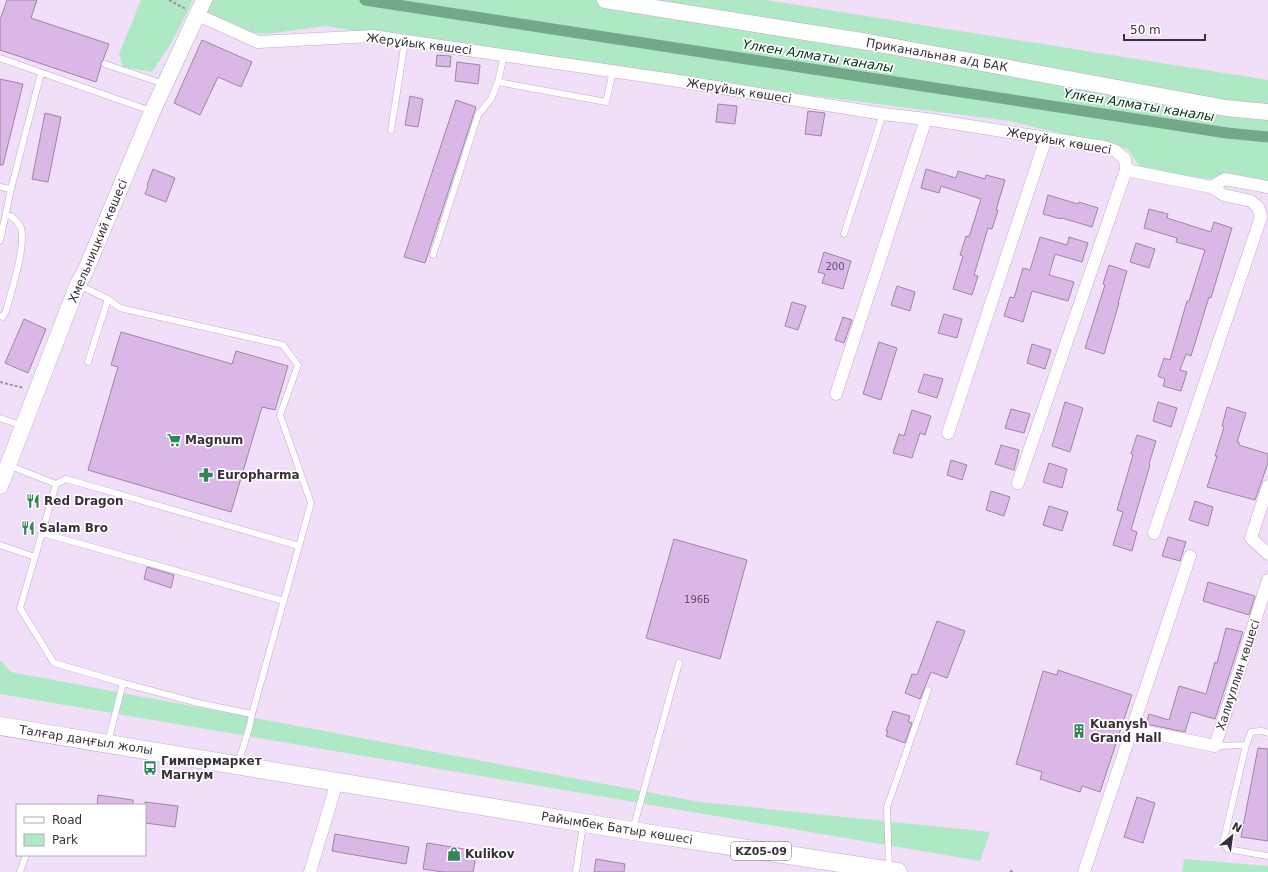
<svg xmlns="http://www.w3.org/2000/svg" width="1268" height="872" font-family="'DejaVu Sans',sans-serif">
<rect width="100%" height="100%" fill="#f1def9"/>
<path fill="#afe8c5" d="M141,0H192L190,7L170,45L152,72L123,67L119,54Z
M210,0H766L1268,80V186L1200,178L1141,169L1128,149L1009,121L793,93L680,76L403,38L325,26L267,34L242,31L205,12Z
M0,660L11,672L700,802L990,832L980,861L0,694Z
M1184,859L1268,866V872H1182Z"/>
<g fill="none" stroke-linecap="round" stroke-linejoin="round">
<path stroke="#72a988" stroke-width="11" d="M365,0L1227,133L1268,137"/>
</g>
<path fill="#dab7e7" stroke="#9a88a0" d="M7,0H37L31,18L109,44L103,60L101,63V66L96,82L0,50V20Z
M202,40L252,62L241,87L218,77L200,115L174,103Z
M437,55L451,56L450,67L436,66Z
M457,62L480,65L478,84L455,81Z
M0,79L23,84L3,165H0Z
M410,96L423,99L418,127L405,125Z
M456,100L476,107L425,263L404,257Z
M718,104L737,106L735,124L716,122Z
M808,111L825,113L821,136L805,134Z
M45,113L61,117L48,182L32,179Z
M153,169L175,178L166,202L145,194L148,186L147,185Z
M926,169L956,178L958,171L985,179L986,175L1005,180L996,210H998L992,229L988,228L974,275L978,276L972,295L953,289L963,256L960,255L966,236L969,237L981,199L941,186L939,193L921,188Z
M1048,195L1078,204L1079,202L1098,208L1092,227L1062,218L1061,219L1043,214Z
M1149,209L1168,214L1167,218L1211,232L1214,222L1232,228L1211,298L1209,297L1191,356L1186,354L1180,370L1187,372L1181,391L1163,386L1165,379L1158,376L1164,358L1170,360L1187,301H1189L1205,250L1176,242L1177,238L1144,228Z
M1040,237L1067,245L1069,237L1088,243L1082,262L1055,254L1049,275L1074,282L1068,301L1032,291L1023,322L1004,316L1010,297L1014,298L1023,268L1030,270Z
M1136,243L1155,249L1149,268L1130,262Z
M824,252L851,261L843,289L822,283L825,274L818,272Z
M1109,265L1127,271L1118,303H1119L1104,354L1085,348L1105,285L1103,284Z
M897,286L915,292L910,311L891,305Z
M792,302L806,306L798,330L785,326Z
M944,314L962,319L957,338L938,333Z
M843,317L852,320L844,343L835,340Z
M24,319L46,329L28,373L5,363Z
M121,332L232,364L236,351L288,366L275,410L262,407L231,512L88,470L118,367L111,365Z
M879,342L897,348L881,400L863,394Z
M1032,344L1051,350L1045,369L1027,363Z
M924,374L943,379L937,398L918,392Z
M1065,402L1083,408L1070,452L1052,446Z
M1158,402L1177,408L1171,427L1153,421Z
M1227,407L1246,413L1237,442H1239V445L1268,454V463L1255,500L1207,487L1217,456H1215L1224,427L1222,426Z
M1011,409L1030,414L1024,433L1005,428Z
M912,410L931,416L925,435L920,433L912,458L893,453L899,434L904,436Z
M1137,435L1156,441L1149,464L1150,465L1131,530L1137,532L1132,551L1113,545L1123,512L1117,510L1133,455L1131,454Z
M1001,445L1019,450L1014,470L995,464Z
M951,460L967,465L962,480L947,475Z
M1049,463L1067,469L1062,488L1043,482Z
M991,491L1010,497L1004,516L986,510Z
M1195,501L1213,507L1208,526L1189,520Z
M1049,506L1068,512L1062,531L1043,525Z
M1168,537L1186,542L1180,561L1162,556Z
M674,539L747,560L720,659L646,638Z
M147,567L174,575L171,588L144,579Z
M1208,582L1255,596L1249,615L1203,601Z
M937,621L965,631L947,678L931,672L920,699L905,693L912,674L917,675Z
M1226,628L1243,632L1215,719L1191,712L1185,732L1146,724L1149,714L1169,720L1179,686L1206,694L1215,662L1217,663Z
M1058,670L1132,695L1100,792L1082,786L1080,792L1040,779L1042,772L1016,764L1043,671L1057,675Z
M893,711L910,716L908,722L912,723L905,743L886,736L888,731H886Z
M1258,748L1268,749V841L1241,837Z
M98,795L133,800V805H97Z
M1137,797L1155,803L1143,843L1124,837Z
M145,802L178,806L175,827L145,823Z
M335,834L409,847L406,864L332,851Z
M427,843L477,851L473,872H443L423,869Z
M596,859L625,864L624,872H594Z"/>
<g fill="none" stroke-linecap="round" stroke-linejoin="round">
<defs>
<path id="lane" d="M504,55L498,82L606,102L613,71
M0,58L151,111
M105,64L164,84
M391,130L405,41
M0,187L11,189
M844,234L883,114
M0,241L11,189L41,73
M433,255L478,115L491,99L498,82
M79,285L108,299L120,308L283,345L298,365L280,415L311,503L299,546
M0,316L3,317L6,311C11,292 26,247 21,228C19,222 12,216 6,214
M88,362L108,299
M0,418L23,426
M8,465L56,484L66,479L299,546L252,714L198,703L123,683L108,742
M42,533L284,601
M0,545L35,557L20,608L54,663L123,683
M35,557L56,484
M1268,733L1262,731L1251,732L1246,745L1223,843L1228,849L1268,856
M1215,746L1246,745
M238,764L250,725L252,714
M633,829L679,663
M889,869L887,807L928,690
M20,872L26,855
M576,872L583,824"/>
<path id="street" d="M198,15L258,42L372,36L666,79L883,114L926,119L1104,147L1116,151L1125,159L1126,170L1211,187L1225,179L1268,187
M836,394L926,119
M948,433L1046,138
M1018,483L1126,170
M1268,486L1251,538L1268,554
M1154,533L1261,217L1258,207L1251,201L1224,195L1211,187
M1132,729L1215,746L1268,580
M310,872L337,782
M1084,872L1190,556"/>
<path id="secondary" d="M605,0L868,42L1226,108L1268,112
M0,486L78,284L85,272L152,112L204,0"/>
<path id="primary" d="M0,726L633,831L898,872"/>
</defs>
<use href="#lane" stroke="#beabc5" stroke-width="7"/>
<use href="#street" stroke="#beabc5" stroke-width="13"/>
<use href="#secondary" stroke="#beabc5" stroke-width="17"/>
<use href="#primary" stroke="#beabc5" stroke-width="19"/>
<path stroke="#9e90a3" stroke-width="2" stroke-dasharray="3 2" stroke-linecap="butt" d="M169,0L186,9
M0,382L24,388
M1010,871L1014,872"/>
<use href="#lane" stroke="#fff" stroke-width="6"/>
<use href="#street" stroke="#fff" stroke-width="12"/>
<use href="#secondary" stroke="#fff" stroke-width="16"/>
<use href="#primary" stroke="#fff" stroke-width="18"/>
</g>
<defs>
<symbol id="supermarket-bare" viewBox="-9 -9 18 18"><path d="M-6-5.5h2.5l.6 2H6L4.5 2H-2.5L-4.4-4H-6ZM-1.5 3.2a1.3 1.3 0 1 0 .1 0ZM3 3.2a1.3 1.3 0 1 0 .1 0Z" fill="#308659" stroke="#fff" stroke-width="2.5" paint-order="stroke"/></symbol>
<symbol id="pharmacy-bare" viewBox="-9 -9 18 18"><path d="M-2-6h4v4h4v4h-4v4h-4v-4h-4v-4h4Z" fill="#308659" stroke="#fff" stroke-width="2.5" paint-order="stroke"/></symbol>
<symbol id="restaurant-bare" viewBox="-9 -9 18 18"><path d="M-5-6h1v4h1v-4h1v4h1v-4h1v5L-1.5 .5V6h-2V.5L-5-1ZM5-6V6H3V1.5H1.5Q1.5-4 5-6Z" fill="#308659" stroke="#fff" stroke-width="2.5" paint-order="stroke"/></symbol>
<symbol id="building-bare" viewBox="-9 -9 18 18"><path d="M-4-6H4V6H1V3H-1V6H-4ZM-2.5-4.3h1.7v1.8h-1.7ZM.8-4.3h1.7v1.8H.8ZM-2.5-1h1.7V.8h-1.7ZM.8-1h1.7V.8H.8Z" fill="#308659" stroke="#fff" stroke-width="2.5" paint-order="stroke"/></symbol>
<symbol id="bus-bare" viewBox="-9 -9 18 18"><path d="M-5-6H5V4H4V6H2V4H-2V6H-4V4H-5ZM-3.5-4V0h7V-4ZM-3.5 1.2v1.5H-2V1.2ZM2 1.2v1.5H3.5V1.2Z" fill="#308659" stroke="#fff" stroke-width="2.5" paint-order="stroke"/></symbol>
<symbol id="shop-bare" viewBox="-9 -9 18 18"><path d="M-5-2.5h2.3a2.7 3.5 0 0 1 5.4 0H5L5.5 6h-11ZM-1.5-2.5h3a1.5 2.3 0 0 0-3 0Z" fill="#308659" stroke="#fff" stroke-width="2.5" paint-order="stroke"/></symbol>
</defs>
<g fill-rule="evenodd">
<use href="#supermarket-bare" x="164" y="430" width="20" height="20"/>
<use href="#pharmacy-bare" x="196" y="465" width="20" height="20"/>
<use href="#restaurant-bare" x="23" y="491" width="20" height="20"/>
<use href="#restaurant-bare" x="18" y="518" width="20" height="20"/>
<use href="#building-bare" x="1069" y="721" width="20" height="20"/>
<use href="#bus-bare" x="140" y="758" width="20" height="20"/>
<use href="#shop-bare" x="444" y="844" width="20" height="20"/>
</g>
<g text-anchor="middle" dominant-baseline="central" stroke-width="3.5" stroke-linejoin="round" paint-order="stroke">
<g font-size="10" fill="#605265">
<text x="835" y="266">200</text>
<text x="697" y="599">196Б</text>
</g>
<rect fill="#fff" stroke="#746e75" stroke-width="1" x="731" y="842" width="60" height="18" rx="3"/>
<g font-size="11" font-weight="bold" fill="#38303a">
<text x="761" y="851">KZ05-09</text>
</g>
<g font-size="12" fill="#38303a" stroke="#fff">
<text transform="translate(419 44) rotate(7)">Жерұйық көшесі</text>
<text transform="translate(937 55) rotate(10)">Приканальная а/д БАК</text>
<text transform="translate(739 91) rotate(9)">Жерұйық көшесі</text>
<text transform="translate(1059 141) rotate(10)">Жерұйық көшесі</text>
<text transform="translate(98 241) rotate(-67)">Хмельницкий көшесі</text>
<text transform="translate(1238 675) rotate(-72)">Халиуллин көшесі</text>
<text transform="translate(86 740) rotate(9)">Талғар даңғыл жолы</text>
<text transform="translate(617 828) rotate(9)">Райымбек Батыр көшесі</text>
</g>
<g font-size="12" font-weight="bold" fill="#38303a" stroke="#fff" text-anchor="start">
<text x="185" y="440">Magnum</text>
<text x="217" y="475">Europharma</text>
<text x="44" y="501">Red Dragon</text>
<text x="39" y="528">Salam Bro</text>
<text x="1090" y="724">Kuanysh<tspan x="1090" dy="14">Grand Hall</tspan></text>
<text x="161" y="761">Гимпермаркет<tspan x="161" dy="14">Магнум</tspan></text>
<text x="465" y="854">Kulikov</text>
</g>
<g font-size="13" font-style="italic" fill="#03321c" stroke="#fff">
<text transform="translate(818 56) rotate(9)">Үлкен Алматы каналы</text>
<text transform="translate(1139 105) rotate(9)">Үлкен Алматы каналы</text>
</g>
</g>
<rect x="16" y="804" width="130" height="52" fill="#ffffff" stroke="#afacb0"/>
<rect x="24" y="817" width="20" height="6" fill="#ffffff" stroke="#afacb0"/>
<text x="52" y="824" font-size="12" fill="#38303a">Road</text>
<rect x="24" y="834" width="20" height="12" fill="#afe8c5" stroke="#afacb0"/>
<text x="52" y="844" font-size="12" fill="#38303a">Park</text>
<g transform="translate(1232 836) rotate(29)" stroke="#ffffff" stroke-width="3" paint-order="stroke">
<path d="M0-3L7 15L0 10L-7 15Z" fill="#38303a"/>
<text y="-6" font-size="11" font-weight="bold" text-anchor="middle" fill="#38303a">N</text>
</g>
<path d="M1124 34v6h81v-6" fill="none" stroke="#38303a" stroke-width="2"/>
<text x="1130" y="34" font-size="12" fill="#38303a" stroke="#ffffff" stroke-width="3" paint-order="stroke">50 m</text>
</svg>
